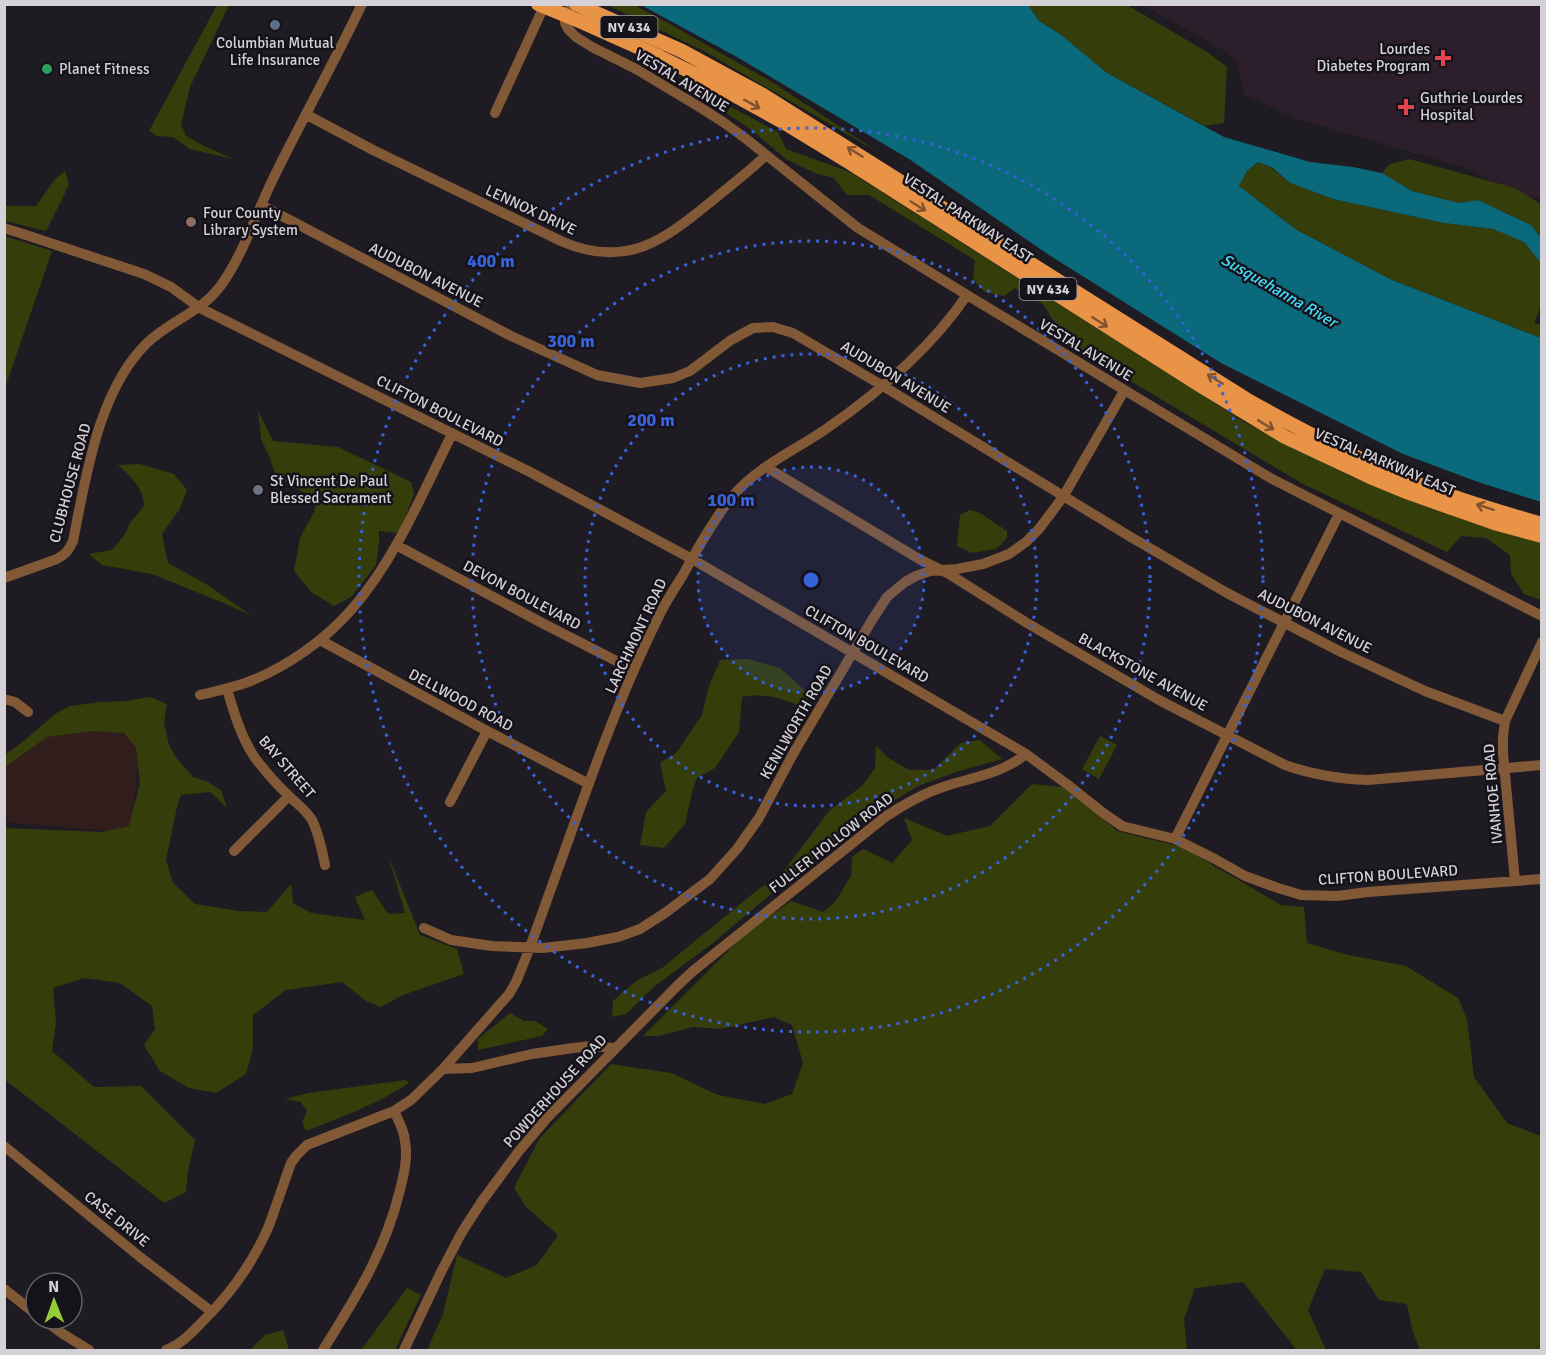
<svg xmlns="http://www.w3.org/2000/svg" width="1546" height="1355" font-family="Signika,sans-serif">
<rect width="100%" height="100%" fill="#1f1b23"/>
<path fill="#311e1c" d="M143,714L131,833L5,822V753L45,727Z"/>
<path fill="#2c1f2b" d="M1143,5H1541V197L1526,198L1463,167L1297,119L1245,95L1235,59L1222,49Z"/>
<path fill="#353e0b" d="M217,5H229L190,87L181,124L186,136L204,146L233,159L190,149L173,137L157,136L149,131Z
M607,5H634L659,18L772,82L881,154L704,51Z
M1028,5H1127L1207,52L1227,67L1224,123L1205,126L1107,73L1060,34L1039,21Z
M731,107L778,132L786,149L850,172L1246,423L1352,477L1484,527L1541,542V600L1524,594L1511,574L1510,555L1486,538L1461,536L1447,552L1303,484L1067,343L1043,304L1015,288L1004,296L985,292L973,280L975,260L869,195H847L834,178L817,174L786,159L749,128L726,113Z
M1409,159L1515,188L1541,204V238L1531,225L1478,200L1459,203L1412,191L1382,173L1390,164Z
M1258,162L1272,168L1290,183L1333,199L1444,223L1493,229L1524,242L1541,263V305L1534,323L1541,325V338L1392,280L1295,229L1239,186L1247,171Z
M65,171L69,185L46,231L5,221V206H36L55,179Z
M4,236L52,251L5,388H4Z
M258,411L273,441L338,447L411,482L414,494L399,533L379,531V542L376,565L351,597L334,606L311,592L294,571L300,538L314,512L317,501L276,476L269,456L261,439Z
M140,464L174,474L187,490L179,510L162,534L168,563L206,584L252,616L226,604L152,574L102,565L89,554L112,550L124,536L130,523L144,506C143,487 131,477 118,465Z
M970,510L980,513L1007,531V538L996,549L972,553L957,546L960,515Z
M748,659L780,668L811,696L804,708C783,698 766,693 742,697L739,732L715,768L697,778L693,788L685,824L664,848L640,845L646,812L666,791L660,763L677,752L702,715L708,689L720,660Z
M150,697L167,704L164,723L169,745L177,759L193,777L206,781L221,790L227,808L210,792L181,795L177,807L166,860L173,883L195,904L239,911L267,912L291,884L293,903L311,913L365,920L355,897L372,890L388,914L405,913L388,855L420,935L457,949L464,974L403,995L381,1007L366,1001L342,982L286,990L253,1015V1049L246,1074L216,1093L189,1088L160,1071L144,1045L155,1029L152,1006L120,983L84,978L53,988L56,1023L52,1051L94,1087L141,1086L195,1140L188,1171L186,1192L164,1203L4,1079L5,828L102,832L129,826L140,783L136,748L124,733L94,731L47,737L5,767V755L19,745L55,714L70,706L101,702L126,701Z
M1100,736L1117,745L1099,779L1082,769Z
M980,740L1002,759L959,771L918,786L865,818L785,882L713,943L656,985L626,1014L612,1017L613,1001L636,981L662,968L755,892L783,872L829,811L863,785L875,768L876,745L887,757L909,770H933L961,743Z
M1032,784L1062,787L1117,831L1182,847L1281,905L1304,907L1307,943L1348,955L1406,966L1458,998L1467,1019L1474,1077L1507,1123L1541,1136V1350H1420L1412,1329L1407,1304L1379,1300L1361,1272L1325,1269L1308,1310L1326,1350H1296L1292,1344L1243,1282L1195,1288L1184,1319L1187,1350H427L443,1314L457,1255L506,1278L537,1265L558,1235L526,1207L514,1188L539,1139L611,1064L671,1073L718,1095L765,1104L792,1094L803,1063L792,1025L774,1017L720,1029L693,1027L659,1036H643L748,931L791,901L823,912L835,902L851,876L852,857L863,849L892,863L912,840L904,818L947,836L990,826Z
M510,1013L524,1021H535L548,1029L542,1036L478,1050V1039Z
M406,1080L409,1083C377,1104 342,1117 306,1131L302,1122L307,1111L301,1102L285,1099L308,1093Z
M407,1288L421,1295L395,1350H361Z
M283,1330L289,1350H250L265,1335Z"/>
<path fill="#0a697a" d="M641,5H1028L1039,21L1060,34L1107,73L1224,137L1310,162L1353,167L1382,173L1412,191L1459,203L1478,200L1531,225L1541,238V263L1524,242L1493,229L1444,223L1333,199L1290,183L1273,168L1258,162L1247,171L1239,186L1295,229L1392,280L1541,338V502L1478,482L1403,454L1221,363L1049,255L909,159L737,57Z"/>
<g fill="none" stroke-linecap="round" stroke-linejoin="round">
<path stroke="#825936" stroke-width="10" d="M571,4L565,19V23L568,29L576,37L592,47L636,69L701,108L723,122L745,138L858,228L967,295L1272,479L1542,616
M495,113L545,4
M307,115L373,150L563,242C628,269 664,240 713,200C731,185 750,171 766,155
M261,205L511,336L597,375L640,383L673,378L690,371L731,340L753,328L773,327L793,333L883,386L1129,536L1227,593L1341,652L1425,691L1505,721
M4,228L20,233L144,274L171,287L200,308L530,472L692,559L1026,754L1068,785L1103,813L1122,826L1175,839L1215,859L1245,876L1278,888L1301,895L1337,896L1368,892L1542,879
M766,467L919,559L949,574L1027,623L1159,700L1285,765C1313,775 1339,779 1368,780L1542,765
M396,545L544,624L634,670
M4,578L57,559C66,554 69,550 73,541C86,477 98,391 147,343C172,319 204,312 224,281C244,251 256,215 271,183C300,123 333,65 362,4
M320,640L487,731L589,784
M227,689C234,713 241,737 255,758C265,771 277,785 289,796C297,804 306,810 312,820C319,834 322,850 325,865
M200,695C216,691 232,688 248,682C287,667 325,640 352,609C395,560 423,492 452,434
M4,699L15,702L28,712
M450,802L487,731
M1175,839L1339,514
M234,851L289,796
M1515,881L1503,753V737L1505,721L1542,642
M424,928L451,940L492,946L543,948L587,943L618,937L640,929L665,913L710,879L737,849L759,818L793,754L872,620L887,597L905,582L916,576L930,571L957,569L983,564L1009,554L1026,542L1039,529L1063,497L1124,391
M443,1069L509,994L516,982C528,954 538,925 548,897C582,803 614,707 658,618C665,603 674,589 683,575C697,549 713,521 731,498C756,467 794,451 826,429C878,393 932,347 967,295
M4,1146L140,1257L212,1312
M4,1289L36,1314
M43,1319L63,1334L89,1350
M166,1350C182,1344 193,1331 205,1319C231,1293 253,1262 268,1228C276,1207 283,1185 291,1163L296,1156L307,1145L394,1111L411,1100L443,1069L472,1068L532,1054L573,1048L591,1046L614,1048
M323,1350C356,1297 385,1252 400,1190C404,1174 408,1158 405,1141C404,1130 399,1121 394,1111
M404,1350L442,1270L462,1232L482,1201L519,1151L547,1118L677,986L693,971L885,817C903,805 922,794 943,787C972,777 1002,774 1026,754"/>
<path stroke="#e99346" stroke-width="14" d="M538,4L584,23L660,57L707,80L783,122L847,161L1201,386L1285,437L1370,477L1409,493L1494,523L1542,536
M576,4L682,51L763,95L1246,399C1302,431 1359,460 1419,484C1459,500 1500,512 1542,524"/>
</g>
<defs><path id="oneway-shaft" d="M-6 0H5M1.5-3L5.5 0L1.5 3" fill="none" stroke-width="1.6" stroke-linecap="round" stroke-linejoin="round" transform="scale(1.5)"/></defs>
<g stroke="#805230">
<use href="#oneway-shaft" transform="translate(752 104) rotate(29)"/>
<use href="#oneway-shaft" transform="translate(855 152) rotate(-148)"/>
<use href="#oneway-shaft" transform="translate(918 206) rotate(32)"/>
<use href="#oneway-shaft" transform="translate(1100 322) rotate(32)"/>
<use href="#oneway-shaft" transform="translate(1215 379) rotate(-148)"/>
<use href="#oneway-shaft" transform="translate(1266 425) rotate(31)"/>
<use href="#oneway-shaft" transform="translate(1485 507) rotate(-162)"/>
</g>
<circle cx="811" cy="580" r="113" fill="#3862d8" fill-opacity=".12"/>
<g fill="none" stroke="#3862d8" stroke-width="3" stroke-dasharray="3 6">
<circle cx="811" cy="580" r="113"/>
<circle cx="811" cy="580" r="226"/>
<circle cx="811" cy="580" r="339"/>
<circle cx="811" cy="580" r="452"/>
</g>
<circle fill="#5c6f8a" stroke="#16121a" stroke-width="2" cx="275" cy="25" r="6"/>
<g fill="#e0444e" stroke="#16121a" stroke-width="2">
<path d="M1440 49h6v6h6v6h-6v6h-6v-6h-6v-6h6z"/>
<path d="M1403 98h6v6h6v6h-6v6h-6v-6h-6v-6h6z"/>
</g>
<circle fill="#2e9e5b" stroke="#16121a" stroke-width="2" cx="47" cy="69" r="6"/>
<circle fill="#8d6e63" stroke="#16121a" stroke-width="2" cx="191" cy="222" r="6"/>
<circle fill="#6b7280" stroke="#16121a" stroke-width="2" cx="258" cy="490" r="6"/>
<g text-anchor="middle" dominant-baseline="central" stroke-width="5" stroke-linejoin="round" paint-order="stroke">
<g fill="#16121a" stroke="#9b989e" stroke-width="1.5">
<rect x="600.5" y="16" width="57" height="22" rx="4.5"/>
<rect x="1019.5" y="278" width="57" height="22" rx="4.5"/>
</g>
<g font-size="14" font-weight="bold" fill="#d4d2d7">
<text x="629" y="27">NY 434</text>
<text x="1048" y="289">NY 434</text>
</g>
<g font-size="15" fill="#d4d2d7" stroke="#16121a" text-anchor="start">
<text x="275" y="43" text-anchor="middle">Columbian Mutual<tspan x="275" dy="17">Life Insurance</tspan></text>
<text x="1430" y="49" text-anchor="end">Lourdes<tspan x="1430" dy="17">Diabetes Program</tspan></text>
<text x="59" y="69">Planet Fitness</text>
<text x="1420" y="98">Guthrie Lourdes<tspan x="1420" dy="17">Hospital</tspan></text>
<text x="203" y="213">Four County<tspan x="203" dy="17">Library System</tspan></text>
<text x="270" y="481">St Vincent De Paul<tspan x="270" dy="17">Blessed Sacrament</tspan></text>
</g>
<g font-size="15" fill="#d4d2d7" stroke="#16121a">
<text transform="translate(682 81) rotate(31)">VESTAL AVENUE</text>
<text transform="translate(531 210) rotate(25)">LENNOX DRIVE</text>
<text transform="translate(968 218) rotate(33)">VESTAL PARKWAY EAST</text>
<text transform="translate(426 275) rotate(27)">AUDUBON AVENUE</text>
<text transform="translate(1086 350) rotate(31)">VESTAL AVENUE</text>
<text transform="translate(896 377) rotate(31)">AUDUBON AVENUE</text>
<text transform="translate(440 411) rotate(27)">CLIFTON BOULEVARD</text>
<text transform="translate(1385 462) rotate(23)">VESTAL PARKWAY EAST</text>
<text transform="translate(70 483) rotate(-75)">CLUBHOUSE ROAD</text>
<text transform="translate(522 595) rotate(28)">DEVON BOULEVARD</text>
<text transform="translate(1315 621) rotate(27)">AUDUBON AVENUE</text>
<text transform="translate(636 636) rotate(-65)">LARCHMONT ROAD</text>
<text transform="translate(867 644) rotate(30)">CLIFTON BOULEVARD</text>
<text transform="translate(1143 672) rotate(29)">BLACKSTONE AVENUE</text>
<text transform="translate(461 700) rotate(28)">DELLWOOD ROAD</text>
<text transform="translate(796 722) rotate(-60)">KENILWORTH ROAD</text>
<text transform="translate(287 767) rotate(49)">BAY STREET</text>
<text transform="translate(1493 794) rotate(-95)">IVANHOE ROAD</text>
<text transform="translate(831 843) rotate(-38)">FULLER HOLLOW ROAD</text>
<text transform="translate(1388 875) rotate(-4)">CLIFTON BOULEVARD</text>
<text transform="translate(555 1091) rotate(-48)">POWDERHOUSE ROAD</text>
<text transform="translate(117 1219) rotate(39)">CASE DRIVE</text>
</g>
<g font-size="16" font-style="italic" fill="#41dffe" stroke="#16121a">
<text transform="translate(1279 291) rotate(30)">Susquehanna River</text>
</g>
</g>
<circle cx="811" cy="580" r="9" fill="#3862d8" stroke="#16121a" stroke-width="3"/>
<g font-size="18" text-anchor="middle" font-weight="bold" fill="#3862d8" stroke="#16121a" stroke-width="5" stroke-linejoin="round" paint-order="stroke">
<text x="491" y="267">400 m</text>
<text x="571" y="347">300 m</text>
<text x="651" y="426">200 m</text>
<text x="731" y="506">100 m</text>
</g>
<rect width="1546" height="1355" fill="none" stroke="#d4d2d7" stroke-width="12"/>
<g transform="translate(54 1301) rotate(359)"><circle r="28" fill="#16121a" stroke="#625f66" stroke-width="1.5"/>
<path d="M0-4.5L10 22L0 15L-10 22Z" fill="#97cc39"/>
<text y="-9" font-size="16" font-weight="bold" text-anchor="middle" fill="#d4d2d7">N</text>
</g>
</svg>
